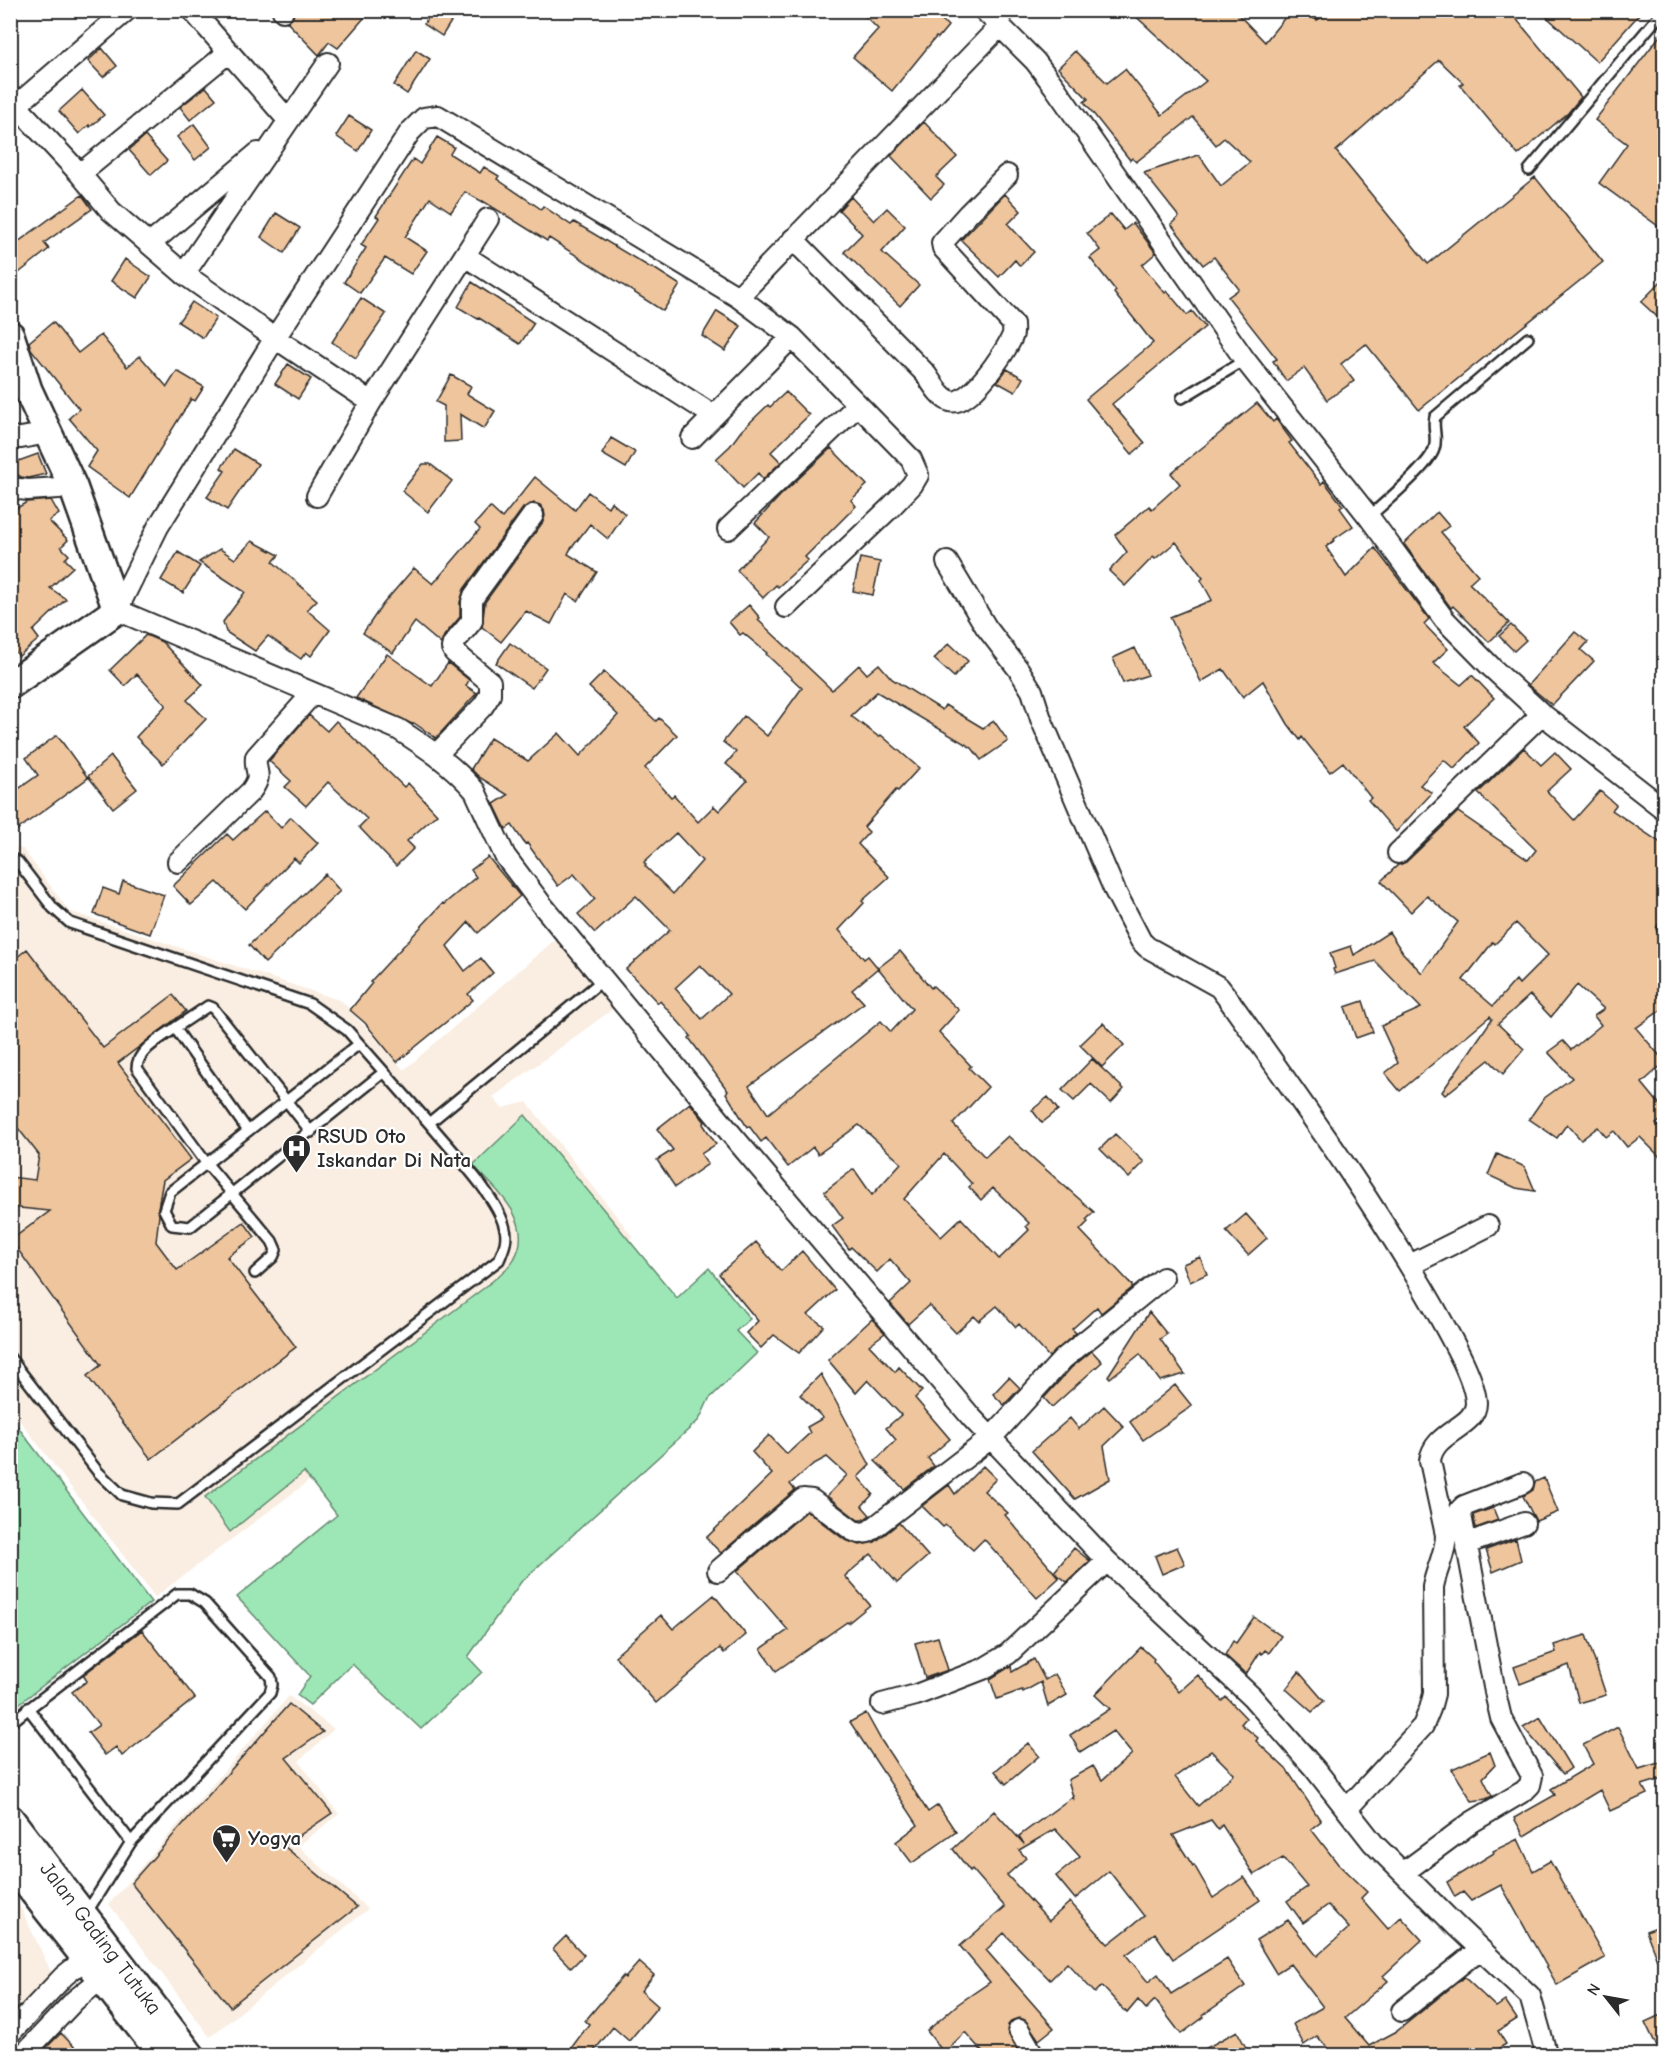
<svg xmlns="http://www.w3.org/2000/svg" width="1675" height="2066" font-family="'Comic Neue',sans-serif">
<rect width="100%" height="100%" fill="#fff"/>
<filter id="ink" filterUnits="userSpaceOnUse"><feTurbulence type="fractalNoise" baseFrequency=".0167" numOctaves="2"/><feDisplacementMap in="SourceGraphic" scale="12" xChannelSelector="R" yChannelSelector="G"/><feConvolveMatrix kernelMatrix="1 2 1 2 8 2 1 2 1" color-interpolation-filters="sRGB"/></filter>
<g filter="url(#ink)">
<path fill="#faeee2" d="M11,846L23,849L69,911L342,1001L404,1070L559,936L617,1006L493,1097L502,1108L527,1102L633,1237L155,1597L11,1409Z
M289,1696L334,1729L299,1761L339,1814L298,1846L368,1909L210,2037L109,1904Z
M10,1885L53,1976L10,2020Z"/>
<path fill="#9de7b6" stroke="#648970" stroke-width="1.5" d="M525,1115L677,1298L709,1268L750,1319L736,1331L757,1353L709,1399L699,1420L521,1582L468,1657L482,1672L421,1729L352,1664L310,1705L297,1695L310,1676L237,1597L337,1515L304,1472L230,1532L205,1497L484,1288C493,1280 508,1270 514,1259C536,1222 496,1190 473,1165Z
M11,1418L151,1602L11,1710Z"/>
<path fill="#eec59d" stroke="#2b2b2b" stroke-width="1.5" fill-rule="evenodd" d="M295,10H371L338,48L329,42L319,55L287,22L293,17Z
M432,10H444L454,17L442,36L424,24Z
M859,10H932L948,26L938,38L936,37L892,91L853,57L878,29Z
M1129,10H1234L1265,42L1291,10H1308L1312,17L1317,20L1323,16V10H1509L1581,97L1568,113L1518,155L1460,85L1463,83L1439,60L1336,151L1428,264L1535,177L1603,262L1419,410L1366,344L1341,364L1354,381L1327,400L1304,368L1286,381L1273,361L1277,359L1228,297L1239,289L1214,257L1203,265L1171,224L1179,217L1144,173L1199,155L1221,186L1250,162L1224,138L1216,145L1193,117L1136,162L1132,158L1130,160L1084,102L1088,99L1058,68L1075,51L1107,83L1125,69L1162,115L1206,81Z
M1539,10H1643L1597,62Z
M1665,29V231L1599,183L1627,144L1595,120Z
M102,48L117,66L103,77L88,61Z
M416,50L430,59L407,94L394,85Z
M206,87L216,99L190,120L180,107Z
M82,90L104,115L90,127L89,125L79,134L59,111Z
M349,116L371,130L358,151L336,136Z
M924,122L957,157L936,177L944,185L931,198L891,156Z
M194,124L211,147L195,160L177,137Z
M145,136L167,161L151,175L129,150Z
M437,137L454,147L450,154L480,173L484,167L499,176L497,179L541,209L543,206L571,225L574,222L651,268L652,267L680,285L663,311L549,238L547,241L483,201V202L465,192L451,212L430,198L405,237L427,251L411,274L385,258L360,293L344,282L366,248L361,245L379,218L376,216L413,159L420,164Z
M1005,194L1021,211L1008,224L1034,252L1020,266L1015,260L999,277L961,240Z
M82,195L92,209L44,243L49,249L10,280V248Z
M851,197L874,221L887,208L905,226L882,252L919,285L900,306L844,252L862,234L839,210Z
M276,213L300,228L284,253L261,237Z
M1111,214L1124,230L1133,223L1156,253L1142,265L1165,293L1167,291L1187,315L1192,311L1205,327L1112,404L1145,443L1132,454L1086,399L1153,343L1114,293L1116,291L1090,258L1100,250L1087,233Z
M125,259L151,277L137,298L111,281Z
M1665,277V324L1641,302Z
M472,282L534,323L520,344L479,318L478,319L458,307Z
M361,298L386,314L356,358L332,342Z
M192,302L216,318L203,338L178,322Z
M717,311L741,326L725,351L702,336Z
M53,322L78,353L101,335L127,367L140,356L167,387L177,371L204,387L195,401L191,399L130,498L87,467L97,451L69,418L79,409L31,349L29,342Z
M288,364L311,379L298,399L275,384Z
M1007,369L1023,378L1015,392L997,382Z
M451,375L471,386L467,394L495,411L484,429L460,414L461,441L444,442V406L436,402Z
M786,392L809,415L771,452L781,462L763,479L758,473L743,488L716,459L730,446L741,431L768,405L770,407Z
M1257,403L1273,422L1276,419L1292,441L1289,443L1321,484L1324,481L1343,506L1340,508L1353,526L1334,539L1335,540L1326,547L1346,577L1375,548L1429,619L1424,624L1448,649L1433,663L1461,685L1472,675L1494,698L1464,726L1479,743L1454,769L1444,760L1420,785L1432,793L1396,832L1368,800L1371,798L1343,762L1330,772L1302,737L1300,740L1288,724L1263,681L1243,697L1223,669L1201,682L1170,617L1212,600L1201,580L1203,578L1176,542L1155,559L1153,557L1125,586L1109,571L1127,552L1115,535L1149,506L1152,509L1180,484L1171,473Z
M611,438L635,452L626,468L602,454Z
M831,448L867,485L851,500L856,506L805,557L808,560L778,587L776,585L763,598L737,570L769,537L755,523L780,496Z
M234,449L258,464L227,510L207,497L225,471L221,468Z
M38,454L46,474L28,478L21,477L10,470V464Z
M423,464H430L452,481L428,512L402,491Z
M535,477L575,510L588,492L608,507L611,502L625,514L608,539L590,524L570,550L568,554L597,572L578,601L567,594L551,624L526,611L501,642L482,627L485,602L543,522L545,516L544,510L540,505L534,503L523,508L464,589L460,602V617L444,636L441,644L415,622L393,653L363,633L383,604L414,568L433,584L480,529L475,524L490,507L502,518Z
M51,500L59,514L49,521L68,540L61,547L69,555L65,559L73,567L50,588L66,599L33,631L39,639L19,656L10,646V512L27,502Z
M1437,512L1449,526L1441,532L1478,575L1469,583L1509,623L1489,642L1453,606L1451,608L1404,544Z
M252,541L279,555L273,562L317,600L307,610L330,630L311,656L306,652L301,659L268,636L255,651L226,632L223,622L245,592L199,562L220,549L235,559Z
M178,552L200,566L183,593L161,580Z
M860,558L880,562L873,595L853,591Z
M749,605L760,618L758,620L832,690L859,665L867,674L879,664L892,679L942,710L945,705L983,728L994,721L1008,741L981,760L972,748L877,692L851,716L879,737L881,735L919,768L898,791L896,790L864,827L869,832L858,844L889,877L862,901L864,903L839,930L864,959L868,956L878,968L900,951L931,988L933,986L959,1010L939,1032L971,1066L969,1068L988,1087L953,1124L985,1157L1008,1136L1094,1212L1086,1220L1088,1222L1080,1230L1132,1285V1288L1101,1313L1097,1307L1072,1329L1076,1333L1049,1357L1019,1324L1016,1327L997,1306L979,1321L974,1316L956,1333L929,1305L908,1324L890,1303L911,1283L890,1259L877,1272L851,1247L849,1249L832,1226L843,1218L824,1192L854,1169L872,1195L901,1163L859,1125L818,1154L813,1147L788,1167L766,1138L761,1142L749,1126L747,1127L726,1093L728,1091L689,1038L691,1036L660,1001L658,1003L626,969L670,930L636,896L595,933L578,914L595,899L574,874L558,886L527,843L525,844L512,825L506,829L494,804L508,795L479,777L471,769L490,738L528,761L559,733L580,756L618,715L589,687L604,672L656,721L659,718L677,735L645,768L671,797L674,795L698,822L714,806L719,811L747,781L726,764L736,752L723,742L744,716L767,736L802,688L766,654L767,653L743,633L740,635L729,622ZM676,833L702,861L673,894L645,866L646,865L644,862ZM700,965L729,994L702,1019L675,988ZM878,968L912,1009L891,1032L881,1021L768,1114L749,1086L864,1003L852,990ZM944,1154L972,1184L969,1187L981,1200L993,1188L1029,1223L1026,1226L1029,1230L999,1259L961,1218L941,1237L904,1199Z
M1511,625L1526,640L1514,651L1499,636Z
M1575,632L1588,642L1581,650L1594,661L1552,705L1528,685Z
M146,635L162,642L203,685L187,700L206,719L163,764L136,737L166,705L137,674L125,686L110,670Z
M510,643L546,668L532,688L496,663Z
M949,643L968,661L954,677L934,659Z
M1135,648L1148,675L1123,683L1113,658Z
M387,654L432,686L448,663L469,680L466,686L477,693L436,738L414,723L412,724L356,698Z
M309,715L327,731L336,721L404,787L408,783L437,814L407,841L414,848L396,866L359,827L367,819L328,782L306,806L285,787L291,781L269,761Z
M57,735L88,778L17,830L10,821V795L38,775L26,758Z
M1524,748L1541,765L1555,752L1571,769L1547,791L1574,820L1600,791L1616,805L1612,810L1665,846V920L1660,922L1656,929L1659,935H1665V1007L1636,1028L1665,1062L1642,1083L1665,1111V1117L1656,1124L1665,1132V1162L1640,1137L1627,1147L1614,1131L1606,1137L1598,1127L1581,1140L1567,1124L1557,1138L1529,1119L1543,1099L1572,1078L1548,1052L1563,1041L1571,1050L1601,1025L1594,1016L1604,1009L1577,985L1551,1017L1530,995L1498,1024L1524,1049L1503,1074L1489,1060L1445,1095L1442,1092L1492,1019L1490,1016L1400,1091L1385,1073L1398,1063L1381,1026L1421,1008L1375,961L1335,974L1333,969L1335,968L1330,953L1351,946L1354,955L1389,932L1403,953L1422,973L1458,922L1427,896L1411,912L1381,881L1398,865L1406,862L1458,812L1528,860L1536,850L1478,793ZM1516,923L1548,955L1519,984L1516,980L1493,1006L1463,980L1493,942L1495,944Z
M111,756L137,789L113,808L88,776Z
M265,811L281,828L291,817L318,843L299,863L294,858L245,909L217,882L191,905L173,886L227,834L233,840Z
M488,857L520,896L478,933L469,922L447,946L465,971L481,958L493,973L468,994L473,1000L397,1062L365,1023L350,1010L372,983L370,982L443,903L444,904L476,877L471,870Z
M325,874L340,891L265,963L249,945Z
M123,881L164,895L150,934L94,914L103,888L119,894Z
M27,949L103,1048L173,995L186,1011L118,1063L191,1159L163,1180L158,1208L159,1215L156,1242L177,1270L244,1222L255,1237L227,1257L296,1347L151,1459L87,1376L101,1365L11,1240L50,1211L10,1207V1177L35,1180L39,1155L10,1118V963Z
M1363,1001L1373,1032L1356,1038L1345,1007Z
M1103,1023L1124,1045L1102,1067L1080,1045Z
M1092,1059L1124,1089L1111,1103L1091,1084L1074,1101L1062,1090Z
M1048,1097L1058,1110L1042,1123L1032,1110Z
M690,1103L705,1122L703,1124L716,1144L701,1154L708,1164L675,1187L657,1160L673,1150L657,1129Z
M1115,1134L1144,1162L1129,1178L1100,1149Z
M1497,1154L1525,1167L1535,1191L1516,1188L1488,1175Z
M1246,1214L1267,1238L1248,1255L1226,1231Z
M756,1242L781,1271L802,1251L835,1290L808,1315L824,1326L799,1353L774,1335L761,1348L746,1333L758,1321L719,1274Z
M1200,1257L1207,1274L1190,1282L1183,1264Z
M1149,1312L1167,1334L1160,1339L1185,1374L1160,1381L1140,1354L1110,1378L1108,1376Z
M872,1319L885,1333L869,1345L895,1372L899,1367L922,1391L915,1398L950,1439L928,1458L934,1466L904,1489L875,1461L896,1440L886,1428L901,1415L868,1380L856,1393L828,1360Z
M1092,1351L1102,1362L1052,1407L1044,1398L1071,1368Z
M821,1374L870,1465L858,1477L873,1494L862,1506L870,1515L863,1520H858L827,1496L847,1475L827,1457L812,1465L790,1484L795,1490L721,1553L706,1538L772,1474L752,1452L769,1435L787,1454L810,1433L807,1427L823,1418L800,1395Z
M1009,1377L1020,1388L1004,1405L993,1394Z
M1175,1385L1192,1406L1143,1440L1130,1422Z
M1104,1406L1124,1427L1104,1446L1110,1479L1075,1499L1032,1451L1070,1418L1079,1429Z
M983,1466L996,1479L984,1491L1008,1513L1005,1515L1059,1578L1037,1598L984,1539L973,1550L946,1525L943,1527L922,1506L949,1485L955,1494Z
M1544,1478L1558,1512L1536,1521L1523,1496L1533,1490L1535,1482Z
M1493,1508L1498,1520L1476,1528L1473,1515Z
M807,1511L845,1540L860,1545L875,1542L899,1523L928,1556L897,1583L871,1554L845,1576L870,1605L848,1623L847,1622L776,1671L761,1649L788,1630L737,1571Z
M1516,1539L1521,1560L1493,1572L1486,1550Z
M1177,1547L1185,1564L1162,1574L1155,1556Z
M1074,1548L1090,1561L1067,1582L1054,1572Z
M714,1595L746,1635L724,1653L720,1648L656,1703L615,1656L661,1615L673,1629Z
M1254,1617L1281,1636L1269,1653L1265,1650L1262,1654L1260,1652L1246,1674L1225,1655L1233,1641L1236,1643Z
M142,1630L195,1698L122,1756L116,1747L105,1755L88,1733L99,1725L72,1692L87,1681L83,1675Z
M1586,1635L1606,1695L1579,1703L1569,1665L1520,1684L1514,1667L1556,1652L1554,1645Z
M938,1637L948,1670L925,1678L915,1643Z
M1141,1647L1154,1659L1153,1661L1179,1692L1198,1675L1222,1701L1226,1697L1246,1718L1241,1724L1258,1738L1256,1741L1287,1770L1321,1821L1311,1829L1338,1864L1367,1892L1361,1898L1388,1929L1401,1917L1422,1940L1383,1976L1388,1981L1345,2018L1369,2046L1397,2031L1464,1977L1496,2007L1505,2001L1517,2019L1498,2031L1506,2044L1488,2055H1334L1317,2036L1304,2045L1293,2024L1323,2007L1290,1964L1276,1973L1256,1940L1288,1920L1317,1956L1349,1928L1328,1905L1303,1923L1287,1901L1307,1887L1283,1858L1254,1875L1222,1825L1218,1829L1211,1820L1173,1835L1193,1866L1194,1865L1213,1898L1244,1877L1260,1900L1173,1959L1155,1933L1126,1955L1148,1982L1158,1974L1171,1994L1227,1959L1245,1986L1203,2015L1204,2017L1181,2034L1155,2000L1146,2009L1138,2000L1127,2013L1102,1986L1095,1993L1067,1963L1050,1980L1004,1933L986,1950L1054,2028L1039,2040L1025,2020L1020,2018L1013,2020L1008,2025L1007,2031L1020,2055H985L965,2032L944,2053L927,2031L958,2004L990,1982L960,1946L1005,1907L972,1869L970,1871L953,1849L994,1811L1024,1844L1019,1836L1072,1797L1074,1800L1068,1780L1093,1766L1102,1780L1132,1754L1113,1731L1080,1752L1070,1735L1110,1709L1095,1695ZM1211,1751L1234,1774L1198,1806L1175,1777ZM1055,1829L1080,1857L1056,1876L1075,1899L1109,1871L1144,1916L1108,1944L1070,1902L1049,1921L1007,1875L1026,1858L1019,1850Z
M1034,1659L1045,1680L1055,1674L1067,1695L1048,1706L1041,1682L1023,1692L1022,1690L997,1699L990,1679L1011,1666L1012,1672Z
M1299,1672L1324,1701L1312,1712L1286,1689Z
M289,1704L323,1732L286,1758L332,1813L284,1846L357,1907L230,2007L131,1883Z
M866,1713L881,1740L928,1812L938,1805L956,1832L912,1863L896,1842L918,1825L850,1722Z
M1540,1717L1571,1768L1563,1774L1523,1727Z
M1618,1727L1639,1769L1665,1761V1778L1642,1785L1647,1794L1610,1811L1600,1790L1524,1836L1514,1818L1555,1795L1551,1789L1593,1764L1583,1745Z
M1028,1743L1039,1756L1006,1784L995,1771Z
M1490,1752L1495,1765L1483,1778L1492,1796L1486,1799L1472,1801L1452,1769Z
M1518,1839L1533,1871L1550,1861L1605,1958L1557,1985L1501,1885L1471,1901L1463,1892L1455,1897L1447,1882L1494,1853L1493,1851Z
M1665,1924V1975H1663L1646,1931Z
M566,1936L584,1955L571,1968L553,1949Z
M639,1962L654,1975L641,1991L658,2006L629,2041L613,2027L591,2055H566L589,2024L585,2021L623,1976L625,1978Z
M1665,2013V2055H1661L1645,2022Z
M1237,2031L1250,2055H1194Z
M61,2033L82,2055H39Z"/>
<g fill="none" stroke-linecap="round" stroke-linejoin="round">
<defs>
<path id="lane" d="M1315,10L1317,13
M1529,170L1664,10
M1182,398L1245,360
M1369,517C1384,503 1429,466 1434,449C1438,438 1432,427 1435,417L1528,338
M10,858L18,862L53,908L70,923L310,1004L347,1030L429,1123L604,979
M1663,929L1664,927
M175,1028C162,1038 137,1050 137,1068L207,1164L272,1241L276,1250L273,1257L255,1273
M359,1044L170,1192L164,1210L172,1225L190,1227L384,1072
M248,1131L175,1028L208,1006L213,1008L311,1132
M10,1358L98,1472L122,1495L151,1503L178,1504L499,1260C503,1250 508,1240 505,1229C498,1197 451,1150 429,1123
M28,1708L131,1842L85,1915
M10,1723L177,1594H190L205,1603L271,1677L272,1685L270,1693L131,1842"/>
<path id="street" d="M192,10L288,120
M984,10L1035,61L1054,86L1245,360L1369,517L1444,619L1492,668L1542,714L1664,809
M283,11V10
M10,99L80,174L111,211L184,274L275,338L371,402
M17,105L127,10
M80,174L229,52
M793,239L925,373C931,381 939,397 950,401C968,408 1005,353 1012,337C1014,333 1013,329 1013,324L943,248L942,243L968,214L1007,175
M150,244L258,153
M465,256L714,416
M184,274L328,63
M738,297L438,116L424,118L410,132L275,338L158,527L117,610L398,729C426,747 453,765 475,791L505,856L542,905L732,1135L972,1418L1107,1561L1252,1697L1315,1769L1373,1843L1456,1926L1530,1996L1547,2056
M10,437L21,438L48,433
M692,438L792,337
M10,488L28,490L73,487
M317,496L371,402L488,219
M728,529L858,405
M947,562L986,627L1019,670L1032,691L1041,719L1114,889L1141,941L1147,947L1219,987L1229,1000C1300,1100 1373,1200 1434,1307C1447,1331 1475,1377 1476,1403C1476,1428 1433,1431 1430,1461L1446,1535C1446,1554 1436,1569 1433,1587L1434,1694L1430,1709L1423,1726L1347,1809
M786,607L890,508L912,485L918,475L911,459L792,337L738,297L1001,25
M437,754L483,706L490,695V682L454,652L452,648L453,644L472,621V602L474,596L533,515
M1398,853L1542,714
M178,862L251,791C264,773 254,774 256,757L313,693
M1410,1265L1488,1226
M1466,1544L1524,1523
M718,1571L803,1499L812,1500L852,1530L859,1533L868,1532L991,1438L1063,1359L1163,1278
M882,1704L916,1695L983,1669L1008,1654L1107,1561
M1403,1873L1472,1822L1524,1791L1530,1785L1532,1776L1501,1718L1496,1697L1460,1510L1464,1506L1523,1483
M1402,2011L1480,1949
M1019,2030L1034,2056
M10,2033L64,1976L95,1951
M22,2056L75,2000L111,1971"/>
<g id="secondary">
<path d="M10,335L28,390L73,487L117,610L10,685"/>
<path id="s1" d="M10,1819L191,2056"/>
<path d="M10,1862L163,2056"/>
</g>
</defs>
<use href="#lane" stroke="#2b2b2b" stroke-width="14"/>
<use href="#street" stroke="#2b2b2b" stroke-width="24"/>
<use href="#secondary" stroke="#2b2b2b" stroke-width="32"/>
<use href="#lane" stroke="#fff" stroke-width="9"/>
<use href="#street" stroke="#fff" stroke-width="20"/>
<use href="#secondary" stroke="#fff" stroke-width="27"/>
</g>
</g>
<defs>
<symbol id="hospital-pin" viewBox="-11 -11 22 30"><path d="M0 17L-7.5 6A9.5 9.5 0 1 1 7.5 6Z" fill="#2b2b2b" stroke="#fff"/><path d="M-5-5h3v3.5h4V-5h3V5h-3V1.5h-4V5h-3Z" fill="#fff"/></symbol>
<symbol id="supermarket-pin" viewBox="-11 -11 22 30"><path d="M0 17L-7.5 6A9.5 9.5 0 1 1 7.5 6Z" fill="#2b2b2b" stroke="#fff"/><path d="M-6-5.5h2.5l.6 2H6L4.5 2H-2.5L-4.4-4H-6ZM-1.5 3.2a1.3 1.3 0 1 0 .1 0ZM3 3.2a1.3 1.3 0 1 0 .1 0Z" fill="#fff"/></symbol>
</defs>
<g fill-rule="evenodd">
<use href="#hospital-pin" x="280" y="1132" width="33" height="45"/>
<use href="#supermarket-pin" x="210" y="1822" width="33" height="45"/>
</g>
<g text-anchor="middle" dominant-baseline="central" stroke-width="4.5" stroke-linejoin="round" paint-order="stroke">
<g font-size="21" font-weight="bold" fill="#2b2b2b" stroke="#fff" text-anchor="start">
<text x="317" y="1136">RSUD Oto<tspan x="317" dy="24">Iskandar Di Nata</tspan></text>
<text x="248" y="1838">Yogya</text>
</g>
<g font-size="21" fill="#2b2b2b" stroke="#fff">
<text stroke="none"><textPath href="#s1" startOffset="150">Jalan Gading Tutuka</textPath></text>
</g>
</g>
<rect width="1675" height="2066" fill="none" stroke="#fff" stroke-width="36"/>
<rect x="18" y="18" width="1639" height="2030" fill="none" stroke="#2b2b2b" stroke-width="2" filter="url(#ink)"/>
<g transform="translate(1606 1997) rotate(301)" stroke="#ffffff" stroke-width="4.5" paint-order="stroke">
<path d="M0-4.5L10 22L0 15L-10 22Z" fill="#2b2b2b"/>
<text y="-9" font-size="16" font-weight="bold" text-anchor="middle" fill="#2b2b2b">N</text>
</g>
</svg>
